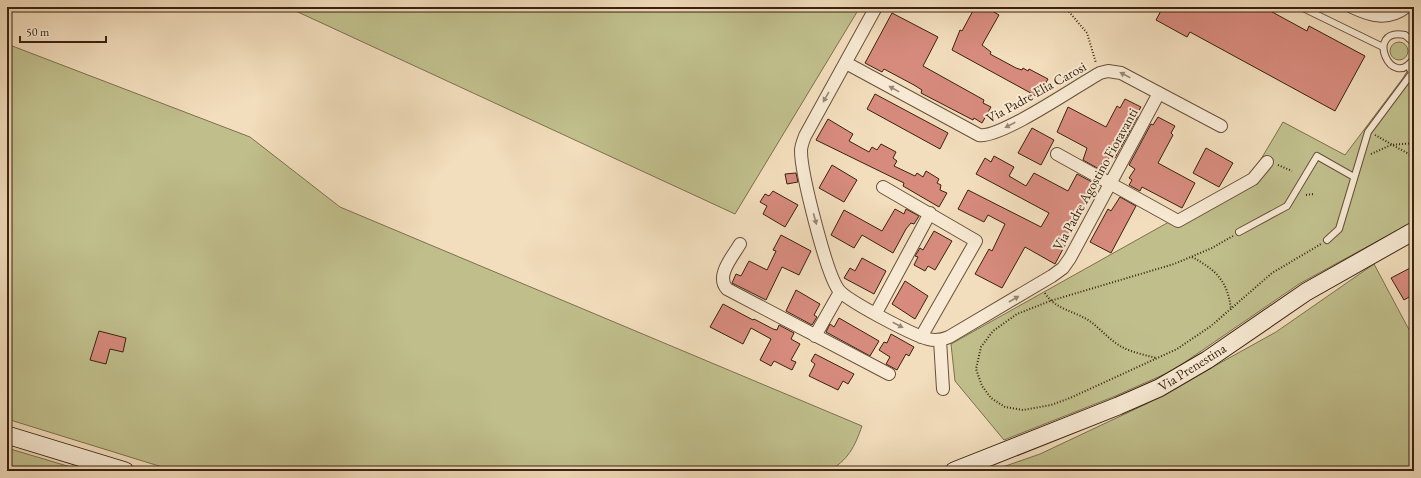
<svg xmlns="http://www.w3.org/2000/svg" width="1421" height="478" font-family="'EB Garamond',serif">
<rect width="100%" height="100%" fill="#f2ddbc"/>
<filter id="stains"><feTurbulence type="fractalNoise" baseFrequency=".005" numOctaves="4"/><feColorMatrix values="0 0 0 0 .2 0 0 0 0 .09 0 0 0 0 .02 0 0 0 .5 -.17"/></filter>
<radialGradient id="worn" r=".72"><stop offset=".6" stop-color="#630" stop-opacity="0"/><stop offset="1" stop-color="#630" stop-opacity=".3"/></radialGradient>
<path fill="#c0bf8c" stroke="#7e704e" d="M287,7H860L735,214Z
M1390 51a9 9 0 1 1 18 0a9 9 0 1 1-18 0Z
M7,44L250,137L340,207L862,426C855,446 848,461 828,471H175L7,419Z
M1414,60V221L1299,284L1172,371L1113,397L1004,440L955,381L951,344L1251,176L1283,122L1345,155L1403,78Z
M1374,264L1414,339V471H991L1040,454L1146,404L1276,332Z
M7,448L84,471H7Z"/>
<path fill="#d78b7d" stroke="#3b2210" d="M975,7H985L999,15L982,45L991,52L990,54L1016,68L1022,70L1023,68L1028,71L1029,69L1048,79L1038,97L952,50L960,30L962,31Z
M1163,7H1263L1307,31L1309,26L1365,56L1335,111L1190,32L1187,37L1156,20Z
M892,13L938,37L923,66L984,100L983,103L991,107L982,123L974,118L973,120L921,93L922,90L914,85L884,69L882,72L865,63Z
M875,94L948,133L940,149L867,109Z
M1125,99L1141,107L1136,115L1138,116L1115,158L1110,156L1105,165L1102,163L1099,169L1083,160L1087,148L1057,132L1068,107L1106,127L1117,106L1120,108Z
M1158,117L1175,126L1171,133L1173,135L1158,163L1195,183L1182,208L1142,187L1140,191L1129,185L1132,180L1129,178L1135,169L1129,165L1151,124L1153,125Z
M828,119L853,134L849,141L869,152L872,147L877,150L881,144L896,152L893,158L897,161L894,166L915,176L917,173L923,177L926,171L939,179L937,183L941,185L940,190L947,193L939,207L903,186L904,183L816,140Z
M1032,128L1054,140L1041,165L1018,153Z
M1206,148L1233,163L1219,187L1193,173Z
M994,156L1014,167L1009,176L1026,186L1034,173L1068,191L1077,174L1092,182L1091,184L1096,187L1055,264L1025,247L1002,288L975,274L989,249L992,251L1005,224L988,215L984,222L958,209L968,190L1041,227L1049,213L976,174L985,158L991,162Z
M832,165L857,180L844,202L819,188Z
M796,173L798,182L787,184L785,174Z
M773,191L798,205L785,227L763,214L767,206L760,202L765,194L769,196Z
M1120,197L1136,206L1111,253L1090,242L1108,209L1111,211Z
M895,209L904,214L906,209L919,216L914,224L911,223L906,229L893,253L862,235L854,248L831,235L844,210L882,231Z
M934,231L952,241L935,270L928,266L925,271L914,265L918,257L915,256L920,248L923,250Z
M781,235L811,251L799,275L782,267L766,300L732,283L736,274L741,276L749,261L767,270L776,251L773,250Z
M862,258L886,271L874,294L844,278L850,268L855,271Z
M1414,266V294L1404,300L1391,278Z
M905,281L928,296L915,319L892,304Z
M796,290L820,304L814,315L817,317L812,325L786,311Z
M723,304L753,320L754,319L773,329L777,330L779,325L794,333L791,339L800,344L791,360L796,362L792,370L774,361L771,366L760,360L771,339L751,328L743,344L710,327Z
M839,318L879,341L870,356L826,332L830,324L834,327Z
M99,331L126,338L123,352L110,349L106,364L90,360Z
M891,334L914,347L909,356L906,354L897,370L886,364L890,357L879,350L884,342L887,343Z
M815,354L854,374L848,384L843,381L838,390L809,376L815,364L811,361Z"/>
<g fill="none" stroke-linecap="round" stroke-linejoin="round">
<defs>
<path id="lane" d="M1301,7L1383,47
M1414,43L1405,35C1363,27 1392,93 1414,58
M1239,232L1287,206L1317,156L1354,177
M1327,240L1339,229L1368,132L1412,73L1408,65"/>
<path id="street" d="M876,7L805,136C803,141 801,146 801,151C801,173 826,272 838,289C845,300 913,335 928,339C935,341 942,340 949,337L1052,276L1063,268L1070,258L1159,93
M1352,7C1371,16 1388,21 1406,7
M846,63L979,135C1000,139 1078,85 1100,73L1108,71L1121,73L1221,126
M1057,154L1178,221L1253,179L1267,162
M883,187L976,241L921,337
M740,244C733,256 715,276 727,289L889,374
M876,313L930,213
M815,336L840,292
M940,340L943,389"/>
<path id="secondary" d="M7,435L125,471
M954,471L1118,406L1159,388L1207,360L1306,292L1414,231"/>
</defs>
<use href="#lane" stroke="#69513b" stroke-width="8"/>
<use href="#street" stroke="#69513b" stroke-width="14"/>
<use href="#secondary" stroke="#3b2210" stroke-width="19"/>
<path stroke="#3b2210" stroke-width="2" stroke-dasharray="1 2" stroke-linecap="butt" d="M1065,7L1087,33L1096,63
M1375,135L1414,157
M1371,154L1391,145L1414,143
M1278,165L1292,171
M1306,195L1313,194
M1233,236L1212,248L1174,264L1050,301L1017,314L993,331L981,347L976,369L982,386L991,398L1005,407L1023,410L1051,405L1070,398L1177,349L1211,326L1272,273L1321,244
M1192,257C1216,270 1228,281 1231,310
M1045,293C1055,310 1076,311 1091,322C1103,331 1112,343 1126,349C1135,353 1146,355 1156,358"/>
<use href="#lane" stroke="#f7e9d3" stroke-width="6"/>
<use href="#street" stroke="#f7e9d3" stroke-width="12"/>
<use href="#secondary" stroke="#f7e9d3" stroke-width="17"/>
</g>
<defs><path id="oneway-solid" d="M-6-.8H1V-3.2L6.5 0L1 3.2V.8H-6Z"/></defs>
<g fill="#998672">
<use href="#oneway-solid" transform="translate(1125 75) rotate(-153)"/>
<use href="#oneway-solid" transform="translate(894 89) rotate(-151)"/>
<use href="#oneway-solid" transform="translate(826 97) rotate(120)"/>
<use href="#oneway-solid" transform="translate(1010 125) rotate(153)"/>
<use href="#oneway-solid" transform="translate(815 219) rotate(75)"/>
<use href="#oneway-solid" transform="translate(1014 299) rotate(-30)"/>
<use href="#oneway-solid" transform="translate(898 325) rotate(28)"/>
</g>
<g text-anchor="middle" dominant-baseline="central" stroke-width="4" stroke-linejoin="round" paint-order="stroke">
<g font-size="14" fill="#3b2210" stroke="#f7e9d3">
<text transform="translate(1036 92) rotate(-29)">Via Padre Elia Carosi</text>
<text transform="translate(1095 179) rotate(-61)">Via Padre Agostino Fioravanti</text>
<text transform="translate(1192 367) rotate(-32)">Via Prenestina</text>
</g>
</g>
<rect width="1421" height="478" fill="none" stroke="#f2ddbc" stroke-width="24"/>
<rect x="8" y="8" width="1405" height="462" fill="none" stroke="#3b2210" stroke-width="2"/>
<rect x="12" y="12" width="1397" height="454" fill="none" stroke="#3b2210"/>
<path d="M20 36v6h86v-6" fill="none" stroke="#3b2210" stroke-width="2"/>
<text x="26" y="36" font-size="12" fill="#3b2210" stroke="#f7e9d3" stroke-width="3" paint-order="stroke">50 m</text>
<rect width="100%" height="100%" filter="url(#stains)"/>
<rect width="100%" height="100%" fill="url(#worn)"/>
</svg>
